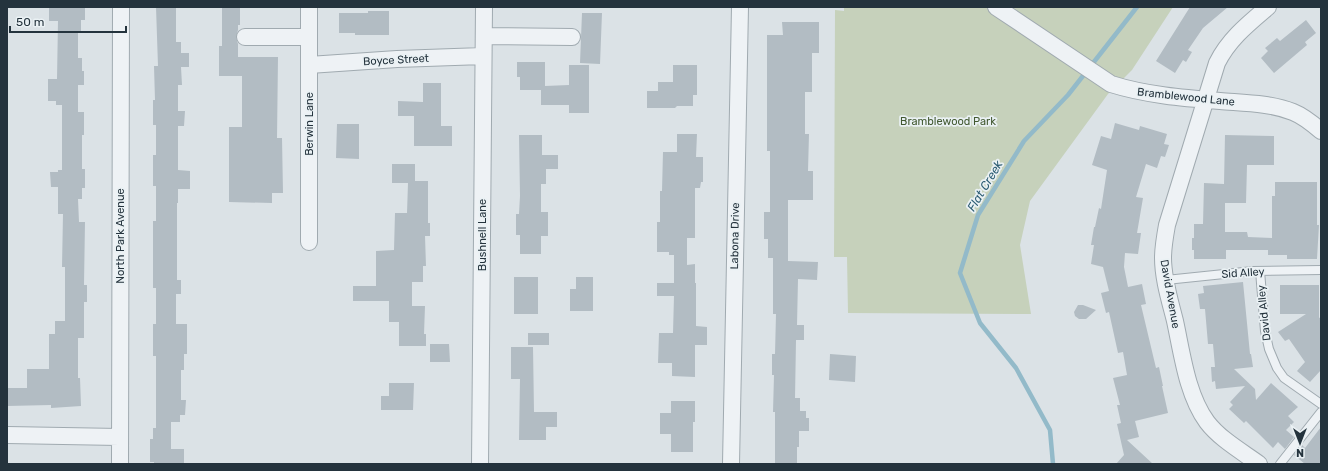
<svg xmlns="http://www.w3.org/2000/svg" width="1328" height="471" font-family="Rubik,sans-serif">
<rect width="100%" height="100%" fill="#dbe2e6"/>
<path fill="#c6d1bb" d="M844,7H1173L1132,70L1108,94L1030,201L1020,245L1031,314L848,313L847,257H834L835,10L844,11Z"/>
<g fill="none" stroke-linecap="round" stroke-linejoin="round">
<path stroke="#93bac9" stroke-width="4.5" d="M1053,464L1050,430L1016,368L980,323L960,273L978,215L1024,141L1068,95L1137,7"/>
</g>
<path fill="#b2bcc3" d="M49,7H85V20H81V32H78V58H82V71H84V85H78V112H84V135H82V169H85V188H82V199H78L79,222H85L84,285H87V302H84V338H78V378H80L81,406L51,408V405L7,406V388H27V369H49V334H55V321H65V267H62L63,214H58V187H51L50,172H58V170H62V105H56V101H48V79H57L58,21H49Z
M156,7H176V42H181V53H189V67H181L182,85H178V111H185L184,126H178V170L190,171V189H178V203H177V280H181V294H176V324H187V354H184V370H181V400H186L185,415H180V422H171V449H184V464H154V462H150V439H153V428H156V356H153V324H156V288H153V221H156V186H153V155H156V125H153V100H155L154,66H158Z
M222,7H240V25H238V30L236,37L238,44V57H278L277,138H282L283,193H272V203L229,202V127H242V76H219V46H222Z
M1190,7H1228L1203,28L1188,50L1192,52L1186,62L1183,60L1175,73L1156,61Z
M368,11H389V35H355V33H339V13H368Z
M582,13H602L600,64L580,63Z
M1306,20L1316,33L1305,42L1307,45L1274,73L1261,58L1268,51L1265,48L1277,38L1280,41Z
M782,22H819V53H812V92H805V134H809L808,171H813V200H788V261L818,262L817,280L798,279L797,325H804V340H796L795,398H800V411H806V418H809V431H799V447H797V464H775V412H773L774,375H772V354H775L776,314H773V258H768V239H764V212H770V151H767V35H783Z
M517,62H545V86L569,85V65H589V113H569V105H541V90H520V77H517Z
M673,65H697V95H693V106H677L675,108H647V91H658V82H673Z
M423,83H441V126H452V146H414V116H398V101L423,102Z
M1115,123L1139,130L1140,126L1167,134L1164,144L1169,145L1165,157L1161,156L1157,168L1146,164L1136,197L1143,198L1137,233H1141L1138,254L1125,253L1124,267L1128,287L1142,284L1146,304L1141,305L1156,368L1159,367L1163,386H1162L1168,413L1135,421L1139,437L1127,440L1153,464H1116L1124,455L1117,424L1121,423L1117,405H1120L1113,378L1127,375L1123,352L1118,353L1109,312L1106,313L1101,293L1109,291L1103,267L1091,264L1094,245H1091L1094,227H1095L1099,208L1101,209L1107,170L1092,165L1101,136L1111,139Z
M337,124H359V159L336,158Z
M677,134H697L696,157H703V182H701L700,188H695V238H687V265L695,264V283H696V326L707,327V345H695V377L672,376V363H658L659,333H673L674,296H657V283H674V255H669V252H657V222H660V191H662L663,152H677Z
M519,135H542V155H558V169H546V184H541V212H548V236H541V254H520V235H516V214H519L520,196Z
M1225,135L1274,136V165H1247L1246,203H1225V232H1247L1248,237L1272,238V196H1275V182H1317V225H1319L1317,259H1287V255H1268V250H1226V259H1194V250H1192V238H1194V224H1203L1204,183L1224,184Z
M392,164H415V181H428V223H430V236H425L426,266H423V282H412V306H425L424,334H426V346H399V322H389V301H353V286H376V251L394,250L395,213H407L408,183H392Z
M514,277H538V314H514Z
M576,277H593V311H570V289H576Z
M1243,282L1250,354H1251L1253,367L1234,369L1255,389L1256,400L1271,383L1298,407L1288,416L1294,422L1286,430L1294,437L1285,449L1278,442L1273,448L1246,421L1244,423L1229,409L1233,405L1230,402L1245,386L1216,389L1215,381L1212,382L1211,367H1215L1213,344H1208L1205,309H1200L1198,294L1204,293L1203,286Z
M1280,285H1319V318L1321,317V370L1310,382L1297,371L1305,362L1289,339L1285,341L1278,332L1306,314H1280Z
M1078,305H1083L1096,310L1086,319H1079L1075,316L1074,312Z
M528,333H549V345H528Z
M430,344H449L450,362H430Z
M511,347H533L534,412H557V427H546V440H519L520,379H511Z
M830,354L856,356L855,382L829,380Z
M389,383H414L413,410H381V396H389Z
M671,401H695V422H693V452H671V434H660V413H671Z
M1321,427V464H1305L1294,455L1302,445L1305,448Z"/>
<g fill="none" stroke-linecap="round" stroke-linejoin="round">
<defs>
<path id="service" d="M1260,271L1265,331L1269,349L1277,368L1284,378L1321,404
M1166,280L1253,271L1321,270
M1280,464L1321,412"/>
<path id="minor" d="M996,7L1111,84C1146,95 1183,98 1220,101C1244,103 1270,103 1293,112C1303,116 1313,124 1321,131
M484,36L572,37
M245,37H309
M309,65L397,59L483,56
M309,242V7
M7,435L119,437
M120,464L121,7
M480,464L484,7
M731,464L740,7
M1259,464C1241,451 1220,439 1207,422C1187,395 1182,353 1175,321C1170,301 1163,279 1163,258C1163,247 1165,236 1167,225L1217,63C1229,39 1248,24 1268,7"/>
</defs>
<use href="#service" stroke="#a0aab0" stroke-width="10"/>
<use href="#minor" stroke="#a0aab0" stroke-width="18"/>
<use href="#service" stroke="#eef2f5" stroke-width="8"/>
<use href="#minor" stroke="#eef2f5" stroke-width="16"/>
</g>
<g text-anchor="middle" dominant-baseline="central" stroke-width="3.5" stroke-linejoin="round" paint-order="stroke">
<g font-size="11" fill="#24333d" stroke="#eaf1f4">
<text transform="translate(396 60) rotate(-3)">Boyce Street</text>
<text transform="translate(1186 97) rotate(6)">Bramblewood Lane</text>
<text transform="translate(309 124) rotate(-90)">Berwin Lane</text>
<text transform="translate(482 235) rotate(-90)">Bushnell Lane</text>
<text transform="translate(120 236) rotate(-90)">North Park Avenue</text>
<text transform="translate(735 236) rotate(-89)">Labona Drive</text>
<text transform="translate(1243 273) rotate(-4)">Sid Alley</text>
<text transform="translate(1170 294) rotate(80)">David Avenue</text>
<text transform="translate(1264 313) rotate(-96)">David Alley</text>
</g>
<g font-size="11" fill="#425931" stroke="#eaf1f4">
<text x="948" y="121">Bramblewood Park</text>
</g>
<g font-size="12" font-style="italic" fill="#2c5c73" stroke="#eaf1f4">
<text transform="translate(985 186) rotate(-59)">Flat Creek</text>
</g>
</g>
<rect width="1328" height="471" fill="none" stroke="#24333d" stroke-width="16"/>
<g transform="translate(1300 443) rotate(180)" stroke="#eaf1f4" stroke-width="3" paint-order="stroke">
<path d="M0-3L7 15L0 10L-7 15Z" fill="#24333d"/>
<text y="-6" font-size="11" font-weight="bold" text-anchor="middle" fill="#24333d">N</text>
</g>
<path d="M10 26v6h116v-6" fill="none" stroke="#24333d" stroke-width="2"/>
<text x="16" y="26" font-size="12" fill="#24333d" stroke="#eaf1f4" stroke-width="3" paint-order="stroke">50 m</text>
</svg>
